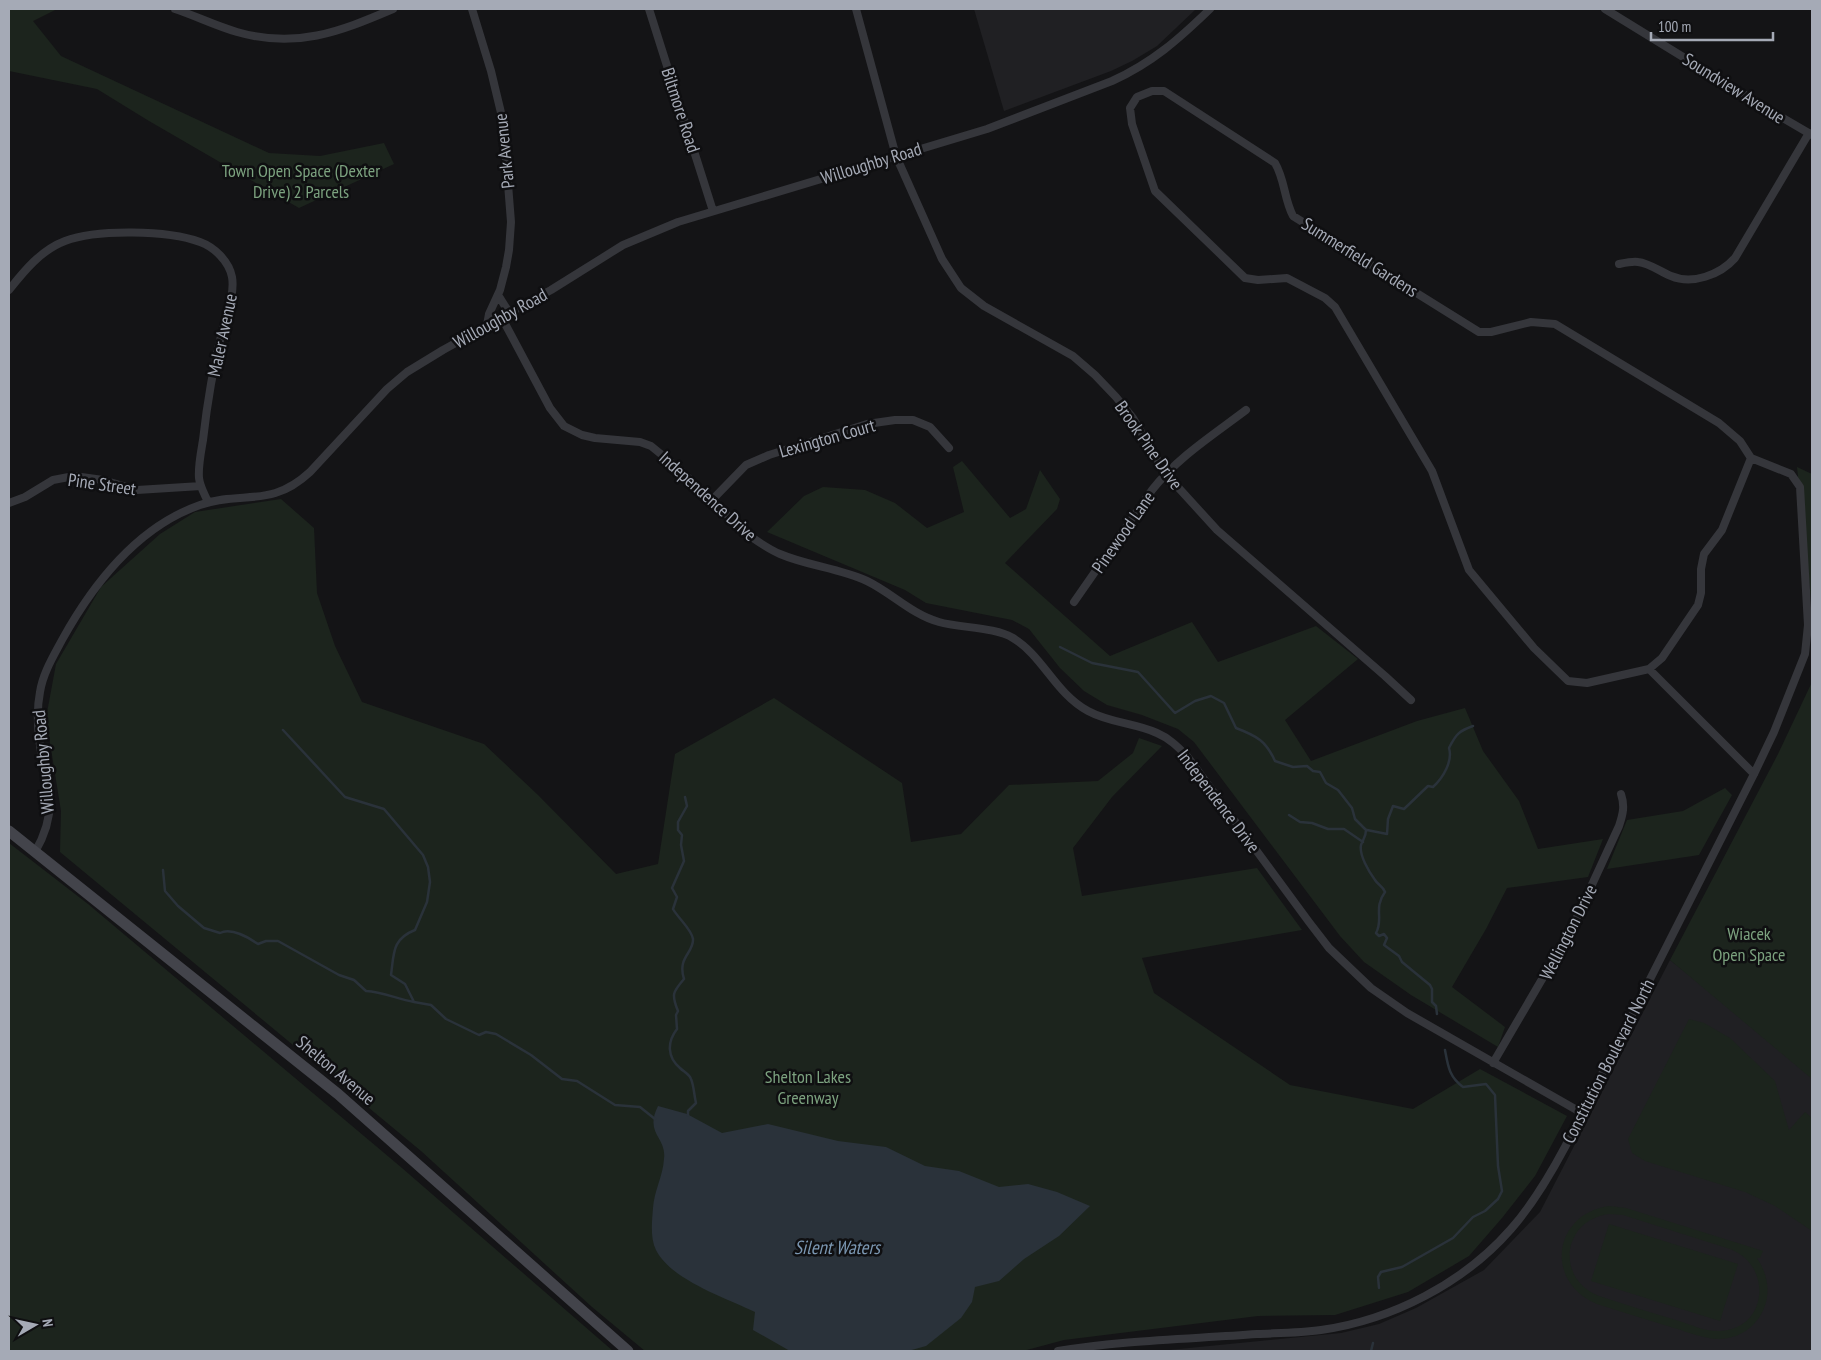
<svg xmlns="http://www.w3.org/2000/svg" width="1821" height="1360" font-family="'PT Sans Narrow',sans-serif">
<rect width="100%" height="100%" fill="#141416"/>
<path fill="#202023" d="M974,9H1196L1157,46L1132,61L1111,71L1004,111Z
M1670,960L1812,1073V1351H1159L1341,1333L1379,1324L1416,1308L1484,1270L1540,1212Z"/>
<path fill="#1c241d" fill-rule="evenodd" d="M9,9H57L33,21L61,56L269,153L320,156L384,143L394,164L299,208L149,121L97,89L9,71Z
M962,461L1010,518L1026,509L1040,470L1060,499L1057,509L1005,563L1110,656L1192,622L1218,662L1316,626L1358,659L1285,720L1311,761L1417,721L1465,708L1483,751L1519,801L1538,849L1603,839L1588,877L1507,888L1486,929L1452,987L1505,1027L1498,1047L1411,995L1364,962L1340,936L1194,742L1178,729L1142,715L1107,705L1084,691L1060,668L1029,629L1012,620L926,603L905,590L767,532L804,496L823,487L865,490L895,503L927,528L964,512L953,467Z
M1797,467L1812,474V609Z
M281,499L314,528L317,593L335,646L362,702L484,744L538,795L616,874L658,864L675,754L774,698L902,783L911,842L961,834L1009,785L1098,781L1133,753L1139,738L1162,746L1112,797L1073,848L1082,896L1257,868L1302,930L1142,958L1154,993L1290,1085L1413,1109L1480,1069L1567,1116L1535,1176L1502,1218L1469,1256L1408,1292L1335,1315L1258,1316L1064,1340L1023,1351H645L592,1307L421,1151L60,852L61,811L46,718L56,664L101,587L160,534L195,512Z
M1812,682V1079L1670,960L1778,754Z
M1725,788L1732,795L1699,855L1607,869L1627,820L1683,811Z
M9,843L88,904L402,1168L613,1351H9Z
M1689,1019L1704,1023L1730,1038L1775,1081L1789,1130L1805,1112L1812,1118V1231L1775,1206L1745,1192L1645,1161L1632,1153L1628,1139Z
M1609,1206L1626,1208L1763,1251L1760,1258H1757C1767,1273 1771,1291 1764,1308C1757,1327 1738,1339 1719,1339C1704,1339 1688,1332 1674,1328C1648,1320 1622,1312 1597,1304C1544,1282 1553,1214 1609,1206ZM1609,1214L1623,1215L1730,1249C1773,1265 1768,1329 1720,1331C1706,1332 1692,1325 1679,1321C1653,1313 1626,1305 1599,1296C1555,1279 1562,1220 1609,1214Z
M1609,1224L1738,1264L1720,1321L1591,1281Z"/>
<path fill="#2a323a" d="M658,1106L687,1114L722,1133L768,1124L838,1141L886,1147L925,1166L959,1171L999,1187L1028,1184L1057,1192L1090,1206L1059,1236L1024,1259L999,1281L975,1287L972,1302L961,1318L926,1346L908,1351H790L753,1330L755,1312C726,1298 671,1280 656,1250C650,1238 652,1221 653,1208C654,1191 663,1176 664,1159C667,1137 644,1134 658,1106Z"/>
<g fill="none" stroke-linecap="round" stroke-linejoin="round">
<path stroke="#2a323a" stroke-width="2.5" d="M1060,647L1092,663L1138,672L1175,713L1195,701L1211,696L1224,703L1236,728C1257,736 1266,741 1275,761L1293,767L1307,766L1313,771L1320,772L1326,783L1338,790L1352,808L1355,819L1366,830C1366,837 1363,839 1361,845C1359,855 1369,872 1375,880C1378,885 1383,886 1385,892C1373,908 1384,919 1376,933L1379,936L1384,934L1387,938L1384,945L1399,956L1402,962L1430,985L1432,989V1002L1436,1006L1437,1014
M283,730L345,797L384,809L423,855L428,867L430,882L427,902L415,930C392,939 394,953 391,975L405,984L414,1002L431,1005L446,1019L479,1035L486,1032L496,1034L531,1055L562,1079L577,1081L615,1105L640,1107L655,1119
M685,797L687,806L678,822V830L682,835L681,845L684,861L672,888L677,897L673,909C678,918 692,930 693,939C694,953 677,957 684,979C673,992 671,994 678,1011L676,1015L677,1029C667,1042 667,1057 680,1068C684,1072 689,1074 691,1079C694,1086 694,1095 696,1103L688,1111V1116
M1289,815L1300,822L1312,823L1328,829H1344L1363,842
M1367,830L1387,834L1388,819L1393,806L1404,809L1428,786L1433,787C1443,778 1453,761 1449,748C1456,734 1459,731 1473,726
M163,870L165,891L178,906L204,928L220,933C232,927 249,938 258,944L266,941H278L339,975L354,980L366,991C383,992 397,999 414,1002
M1379,1288L1378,1277L1381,1272L1402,1267L1453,1238L1473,1217L1485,1211L1498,1199L1502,1191L1498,1166L1495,1095L1486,1084L1463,1087C1449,1077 1448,1066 1445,1050
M1371,1351L1373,1343"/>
<path stroke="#35363b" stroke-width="8" d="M175,9C196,16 216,26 237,32C296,49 339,32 393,9
M472,9L491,71L503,121L511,222L509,250L506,267L500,290L489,314L487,325
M649,9L713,211
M856,9L896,156L942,259L961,288L984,306L1073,356L1095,375L1116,397L1133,418L1165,473L1217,530L1385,676L1411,700
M1605,9L1766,108L1812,135
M1152,91H1164L1275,163C1285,180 1284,199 1293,216L1479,332H1491L1531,322L1555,324L1719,423L1740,441L1751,458L1722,530L1704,554L1701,569V593L1698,605L1662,658L1649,669L1587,683L1568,681L1534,648L1469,570L1432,471L1335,307L1325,298L1287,278L1258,280L1245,278L1155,191L1132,124L1130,108L1137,97Z
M1619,264C1624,263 1633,261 1638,262C1649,263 1661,272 1671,276C1692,285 1720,275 1735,258L1809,133
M9,290C24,271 41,250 65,241C96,229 168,230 200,242C214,247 229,261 232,277C235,294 226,315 222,332C213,368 207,404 203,440C201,452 198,466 199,478C200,487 205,495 208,502
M498,295L510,314
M502,318L550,408L564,426L582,435L595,438L640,442L651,446L678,468L747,534C757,541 768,549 780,554C808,566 839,568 867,581C892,593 911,614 939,622C960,628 995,627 1013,638C1043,656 1055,693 1088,711C1110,723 1135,723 1157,733C1169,738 1178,747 1187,756L1309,922L1329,948L1371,988L1407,1013L1582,1113
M712,500L746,465L769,455L867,424L895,420H913L930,427L949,448
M9,503L25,497L53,480L74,476L103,480L137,490L201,486
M1074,602L1152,490C1178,457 1213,435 1246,410
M1649,669L1754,774
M35,852C45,835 50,820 50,801C44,766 33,727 40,692C43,673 53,657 62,640C93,584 137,527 200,505C243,490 270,509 310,472L387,389L407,372L443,350L551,290L623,245L678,222L987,129L1112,81C1152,63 1179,39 1210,9
M1493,1063L1572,928L1619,826C1623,814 1625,806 1621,794
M1058,1351C1123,1340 1191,1339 1257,1334C1278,1333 1300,1333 1321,1330C1392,1320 1464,1283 1511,1229C1533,1204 1549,1177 1565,1147L1754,774L1774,732L1805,654L1808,625L1800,487L1791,474L1751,458"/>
<path stroke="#43444b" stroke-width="11" d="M9,831L338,1094L628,1351"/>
</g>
<g text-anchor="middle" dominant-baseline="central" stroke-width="5" stroke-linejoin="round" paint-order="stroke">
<g font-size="18" fill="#a5aab6" stroke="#0f0f11">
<text transform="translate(1734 88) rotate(32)">Soundview Avenue</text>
<text transform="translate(681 110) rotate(72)">Biltmore Road</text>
<text transform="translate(504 151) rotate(-96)">Park Avenue</text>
<text transform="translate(871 163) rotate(-17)">Willoughby Road</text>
<text transform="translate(1360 257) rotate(32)">Summerfield Gardens</text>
<text transform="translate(500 318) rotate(-29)">Willoughby Road</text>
<text transform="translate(222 335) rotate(-78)">Maler Avenue</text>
<text transform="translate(827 438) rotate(-16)">Lexington Court</text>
<text transform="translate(1149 445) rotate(55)">Brook Pine Drive</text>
<text transform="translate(102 484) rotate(8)">Pine Street</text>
<text transform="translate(708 496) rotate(42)">Independence Drive</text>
<text transform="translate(1123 532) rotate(-55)">Pinewood Lane</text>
<text transform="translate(43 762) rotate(-95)">Willoughby Road</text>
<text transform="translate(1219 801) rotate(53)">Independence Drive</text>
<text transform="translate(1568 932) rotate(-63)">Wellington Drive</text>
<text transform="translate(1608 1061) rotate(-63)">Constitution Boulevard North</text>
<text transform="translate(336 1070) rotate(40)">Shelton Avenue</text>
</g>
<g font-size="18" fill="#7ca27f" stroke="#0f0f11">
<text x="301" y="170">Town Open Space (Dexter<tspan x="301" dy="21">Drive) 2 Parcels</tspan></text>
<text x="1749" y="933">Wiacek<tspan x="1749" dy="21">Open Space</tspan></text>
<text x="808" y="1076">Shelton Lakes<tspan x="808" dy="21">Greenway</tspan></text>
</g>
<g font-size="19" font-style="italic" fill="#7b97b2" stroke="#0f0f11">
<text x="837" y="1247">Silent Waters</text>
</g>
</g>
<rect width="1821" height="1360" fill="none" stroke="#a5aab6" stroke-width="20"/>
<g transform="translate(35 1325) rotate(81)" stroke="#0f0f11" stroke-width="4" paint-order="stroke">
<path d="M0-4L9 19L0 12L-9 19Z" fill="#a5aab6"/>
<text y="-8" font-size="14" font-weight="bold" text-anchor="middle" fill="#a5aab6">N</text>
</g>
<path d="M1651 32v8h122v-8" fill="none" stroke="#a5aab6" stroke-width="2.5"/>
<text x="1658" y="32" font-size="15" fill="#a5aab6" stroke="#0f0f11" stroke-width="4" paint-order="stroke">100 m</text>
</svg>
